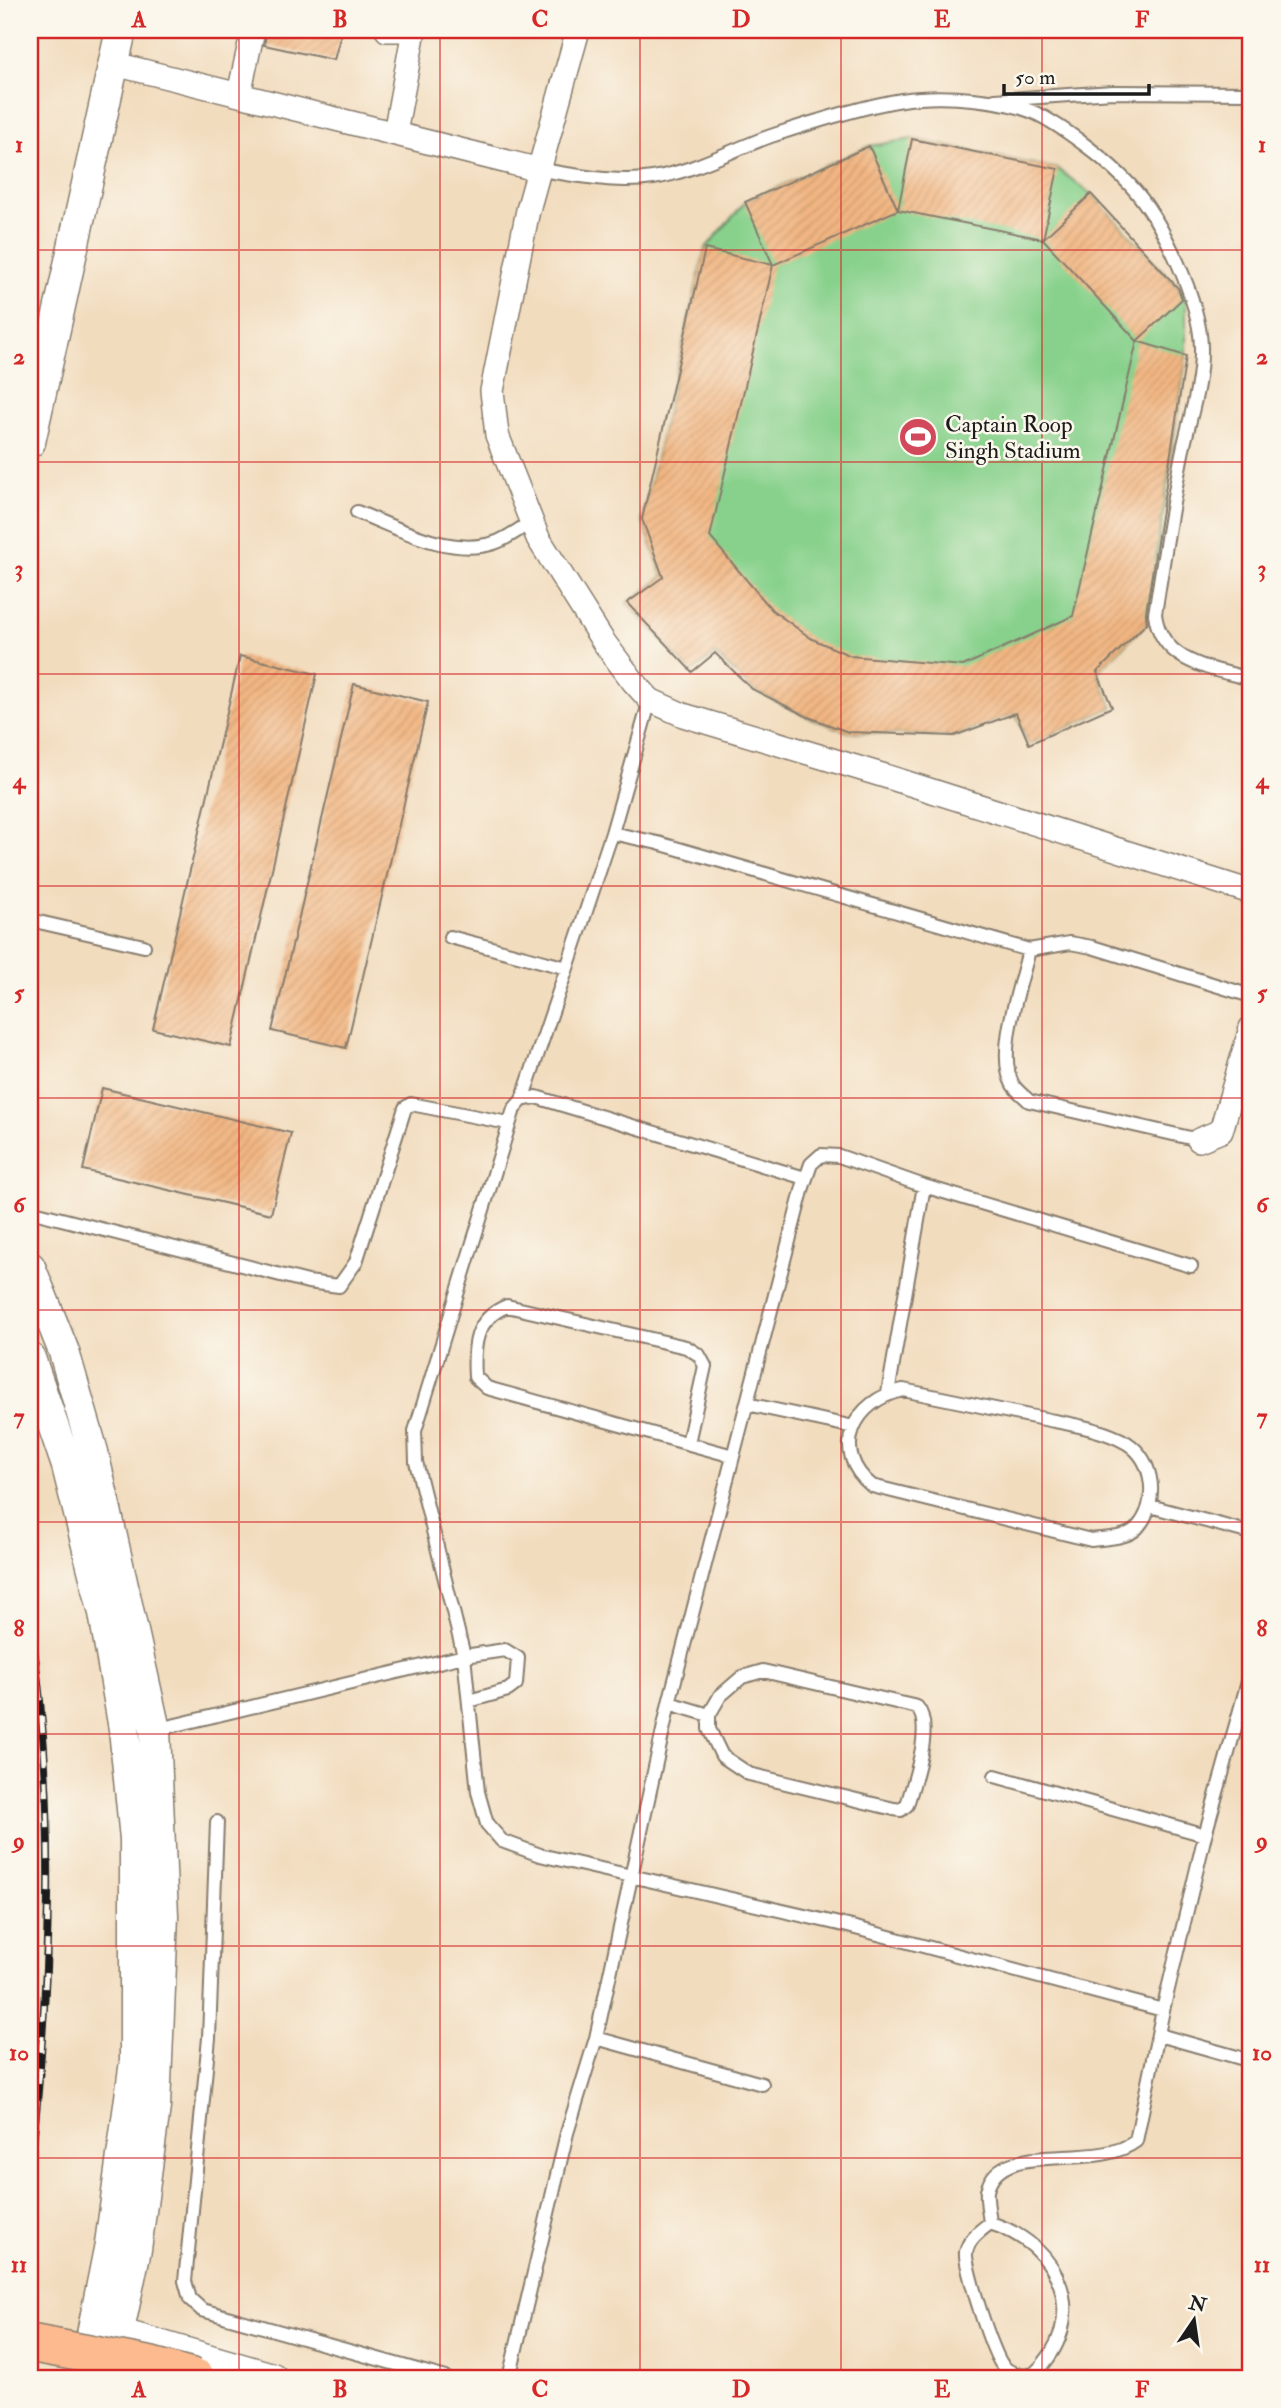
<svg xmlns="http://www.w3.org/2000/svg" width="1281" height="2408" font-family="'IM FELL Double Pica',serif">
<defs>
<pattern id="building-hatch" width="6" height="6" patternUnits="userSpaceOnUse" patternTransform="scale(1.75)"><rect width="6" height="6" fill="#f2b682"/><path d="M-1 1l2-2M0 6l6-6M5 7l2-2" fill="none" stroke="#cf9c70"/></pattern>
</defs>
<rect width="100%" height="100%" fill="#fbf7ec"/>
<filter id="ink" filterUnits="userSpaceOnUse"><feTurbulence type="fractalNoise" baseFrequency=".0143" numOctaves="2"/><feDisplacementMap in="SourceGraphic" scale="14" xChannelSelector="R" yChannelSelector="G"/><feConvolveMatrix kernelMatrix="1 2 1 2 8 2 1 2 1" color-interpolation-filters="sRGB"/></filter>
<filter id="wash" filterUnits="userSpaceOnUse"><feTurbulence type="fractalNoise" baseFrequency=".00686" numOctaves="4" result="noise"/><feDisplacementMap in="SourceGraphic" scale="28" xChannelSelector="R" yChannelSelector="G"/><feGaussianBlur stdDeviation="1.57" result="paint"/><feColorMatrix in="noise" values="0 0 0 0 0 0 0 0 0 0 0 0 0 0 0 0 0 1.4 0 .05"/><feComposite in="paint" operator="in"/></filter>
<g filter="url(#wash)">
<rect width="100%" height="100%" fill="#f2dcbe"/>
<path fill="#88d18c" stroke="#527654" stroke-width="2" d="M912,139L1058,169L1091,194L1186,296V356L1147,623L1097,672L1112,707L1029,744L1015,713L954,736L848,732L808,717L752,689L715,654L692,672L627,603L663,577L642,519L705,249L745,202L869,146Z"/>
<g id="blocks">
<path fill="url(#building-hatch)" d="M267,30H342L334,60L264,45Z
M912,139L1058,169L1043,239L898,210Z
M869,146L898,210L773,265L745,202Z
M1091,194L1178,288L1182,299L1137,341L1043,239Z
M705,249L773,265L710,537L772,610L812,639L851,656L963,666L1073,616L1137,341L1186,356L1146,613L1147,623L1097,672L1112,707L1029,744L1016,713L954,736L848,732L808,717L752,689L715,653L692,672L627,603L663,577L642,519Z
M240,656L317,674L231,1047L153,1029Z
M354,684L428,702L346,1048L272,1031Z
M102,1088L291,1133L271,1214L83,1170Z"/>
</g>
</g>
<g filter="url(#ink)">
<use href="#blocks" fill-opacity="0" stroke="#877c6d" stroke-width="2"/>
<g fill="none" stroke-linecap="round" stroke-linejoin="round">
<defs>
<path id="service" d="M995,100L1113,92L1251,93
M540,170C577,175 616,184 653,178C695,171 731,150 771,136C807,124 864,106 902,100C940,94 1011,98 1045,118C1074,135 1108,161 1130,185C1162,219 1200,301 1201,347C1202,386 1188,422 1181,459C1171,511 1163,563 1155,614C1161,663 1210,668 1251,679
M357,512C398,528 449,557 494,543C507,539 520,528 532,522
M612,833L658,843L1029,950L1070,943L1092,947L1251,996
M30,920L144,946
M450,937L567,968L612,833L650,700
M1029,950C1021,985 995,1053 1013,1085C1017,1091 1024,1096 1029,1101L1199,1140
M522,1100L567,968
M805,1178L536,1097L522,1100L514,1109L415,1431L416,1462L464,1656L478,1792L487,1824L502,1841L540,1855L848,1926L1163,2010
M30,1211L308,1282L339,1286L356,1262L405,1108L411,1104L508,1123
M903,1390C948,1399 994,1409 1039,1418C1068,1424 1101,1428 1127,1443C1155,1461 1159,1504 1137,1528C1126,1539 1105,1538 1091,1540L872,1486C829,1451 854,1400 903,1390Z
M888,1393L924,1186
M747,1404L854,1427
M688,1443L705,1366L699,1355L686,1347L507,1306C475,1319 473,1345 475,1377L487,1388L733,1456
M1150,1506L1251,1533
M763,1671L917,1707C934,1726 914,1781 907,1805L901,1810L894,1809L749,1774L722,1756L709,1729V1715L720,1696L742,1677Z
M669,1703L709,1715
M155,1730L464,1656L505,1650L518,1658L516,1684L508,1690L469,1701
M995,1776L1205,1835
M217,1822L209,2038L185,2281L190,2299L202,2310L446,2378
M1159,2035L1251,2061
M596,2038L762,2084
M990,2223C989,2213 986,2200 987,2191C999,2137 1094,2173 1136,2141L1163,2010L1205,1835L1251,1671
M990,2223C1062,2245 1092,2320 1033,2375C1021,2374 1012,2376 1003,2366C993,2356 964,2265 966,2252C969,2238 980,2231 990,2223Z
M509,2378L567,2133L596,2038L669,1703L803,1187L811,1164L821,1155L839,1156L924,1186L1191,1266"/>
<path id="minor" d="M387,30H403
M578,30L528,210L492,391L497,435L538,538L603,641L633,681L650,700L683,715L885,776L1251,892
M115,64L540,170
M239,94L253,30
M395,133L414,30
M1199,1140L1221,1131L1251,1028"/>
<path id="tertiary" d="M30,442L121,30
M30,1267L64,1352L93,1452L155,1730L163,1916L155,2107L136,2249L109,2378
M30,1358L67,1466L104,1613L124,1729L135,1839V2061L110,2244L84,2374L86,2378
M100,2328L272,2378"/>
</defs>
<use href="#service" stroke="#877c6d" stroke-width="16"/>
<use href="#minor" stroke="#877c6d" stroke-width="26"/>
<use href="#tertiary" stroke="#877c6d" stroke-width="33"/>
<use href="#service" stroke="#fff" stroke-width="12"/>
<use href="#minor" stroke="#fff" stroke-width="23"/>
<use href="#tertiary" stroke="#fff" stroke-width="30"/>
<defs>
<path id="rail" d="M30,1621C58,1804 50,1989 30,2172
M30,1814V1937"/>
</defs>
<use href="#rail" stroke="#1c1c1c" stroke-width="8"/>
<use href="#rail" stroke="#fbf7ec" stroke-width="5" stroke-dasharray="16" stroke-linecap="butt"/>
<defs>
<path id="primary-bridge" d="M30,2343L152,2366L196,2378"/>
</defs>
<use href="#primary-bridge" stroke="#877c6d" stroke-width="40" stroke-linecap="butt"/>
<use href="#primary-bridge" stroke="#fcba8e" stroke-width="37"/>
</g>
</g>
<path fill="none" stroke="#d62828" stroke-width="2" stroke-opacity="0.55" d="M239,30V2378M440,30V2378M640,30V2378M841,30V2378M1042,30V2378M30,250H1251M30,462H1251M30,674H1251M30,886H1251M30,1098H1251M30,1310H1251M30,1522H1251M30,1734H1251M30,1946H1251M30,2158H1251"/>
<defs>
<symbol id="stadium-disc" viewBox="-11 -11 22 22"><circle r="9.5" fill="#d1495b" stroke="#fbf7ec"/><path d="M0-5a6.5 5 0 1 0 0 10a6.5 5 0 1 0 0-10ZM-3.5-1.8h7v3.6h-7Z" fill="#fff"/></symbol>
</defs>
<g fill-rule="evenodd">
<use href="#stadium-disc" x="896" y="415" width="44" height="44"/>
</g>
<g text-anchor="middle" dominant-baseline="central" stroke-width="5" stroke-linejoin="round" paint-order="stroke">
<g font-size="23" fill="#1c1c1c" stroke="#fbf7ec" text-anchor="start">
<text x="945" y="424">Captain Roop<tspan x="945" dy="26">Singh Stadium</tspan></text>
</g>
</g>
<rect width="1281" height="2408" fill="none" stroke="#fbf7ec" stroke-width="77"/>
<g transform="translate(1194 2320) rotate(13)" stroke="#fbf7ec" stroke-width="5" paint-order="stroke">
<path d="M0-5L12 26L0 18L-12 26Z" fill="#1c1c1c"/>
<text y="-10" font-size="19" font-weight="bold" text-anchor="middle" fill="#1c1c1c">N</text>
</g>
<path d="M1004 84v10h145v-10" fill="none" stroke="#1c1c1c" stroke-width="3.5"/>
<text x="1015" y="84" font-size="21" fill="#1c1c1c" stroke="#fbf7ec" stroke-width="5" paint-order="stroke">50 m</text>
<rect x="38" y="38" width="1204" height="2332" fill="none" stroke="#d62828" stroke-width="2.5"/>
<g font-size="23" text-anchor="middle" font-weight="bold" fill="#d62828">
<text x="139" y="27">A</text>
<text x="340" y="27">B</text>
<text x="540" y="27">C</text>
<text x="741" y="27">D</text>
<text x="942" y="27">E</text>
<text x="1142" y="27">F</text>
<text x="19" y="152">1</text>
<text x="1262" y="152">1</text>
<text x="19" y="364">2</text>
<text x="1262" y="364">2</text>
<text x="19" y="576">3</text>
<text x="1262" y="576">3</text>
<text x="19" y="788">4</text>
<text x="1262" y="788">4</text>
<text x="19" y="1000">5</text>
<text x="1262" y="1000">5</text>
<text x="19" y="1212">6</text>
<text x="1262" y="1212">6</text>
<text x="19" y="1424">7</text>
<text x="1262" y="1424">7</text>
<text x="19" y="1636">8</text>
<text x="1262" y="1636">8</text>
<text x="19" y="1848">9</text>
<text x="1262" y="1848">9</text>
<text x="19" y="2060">10</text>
<text x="1262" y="2060">10</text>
<text x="19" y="2272">11</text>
<text x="1262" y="2272">11</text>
<text x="139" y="2397">A</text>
<text x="340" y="2397">B</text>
<text x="540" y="2397">C</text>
<text x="741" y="2397">D</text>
<text x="942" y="2397">E</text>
<text x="1142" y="2397">F</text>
</g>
</svg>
